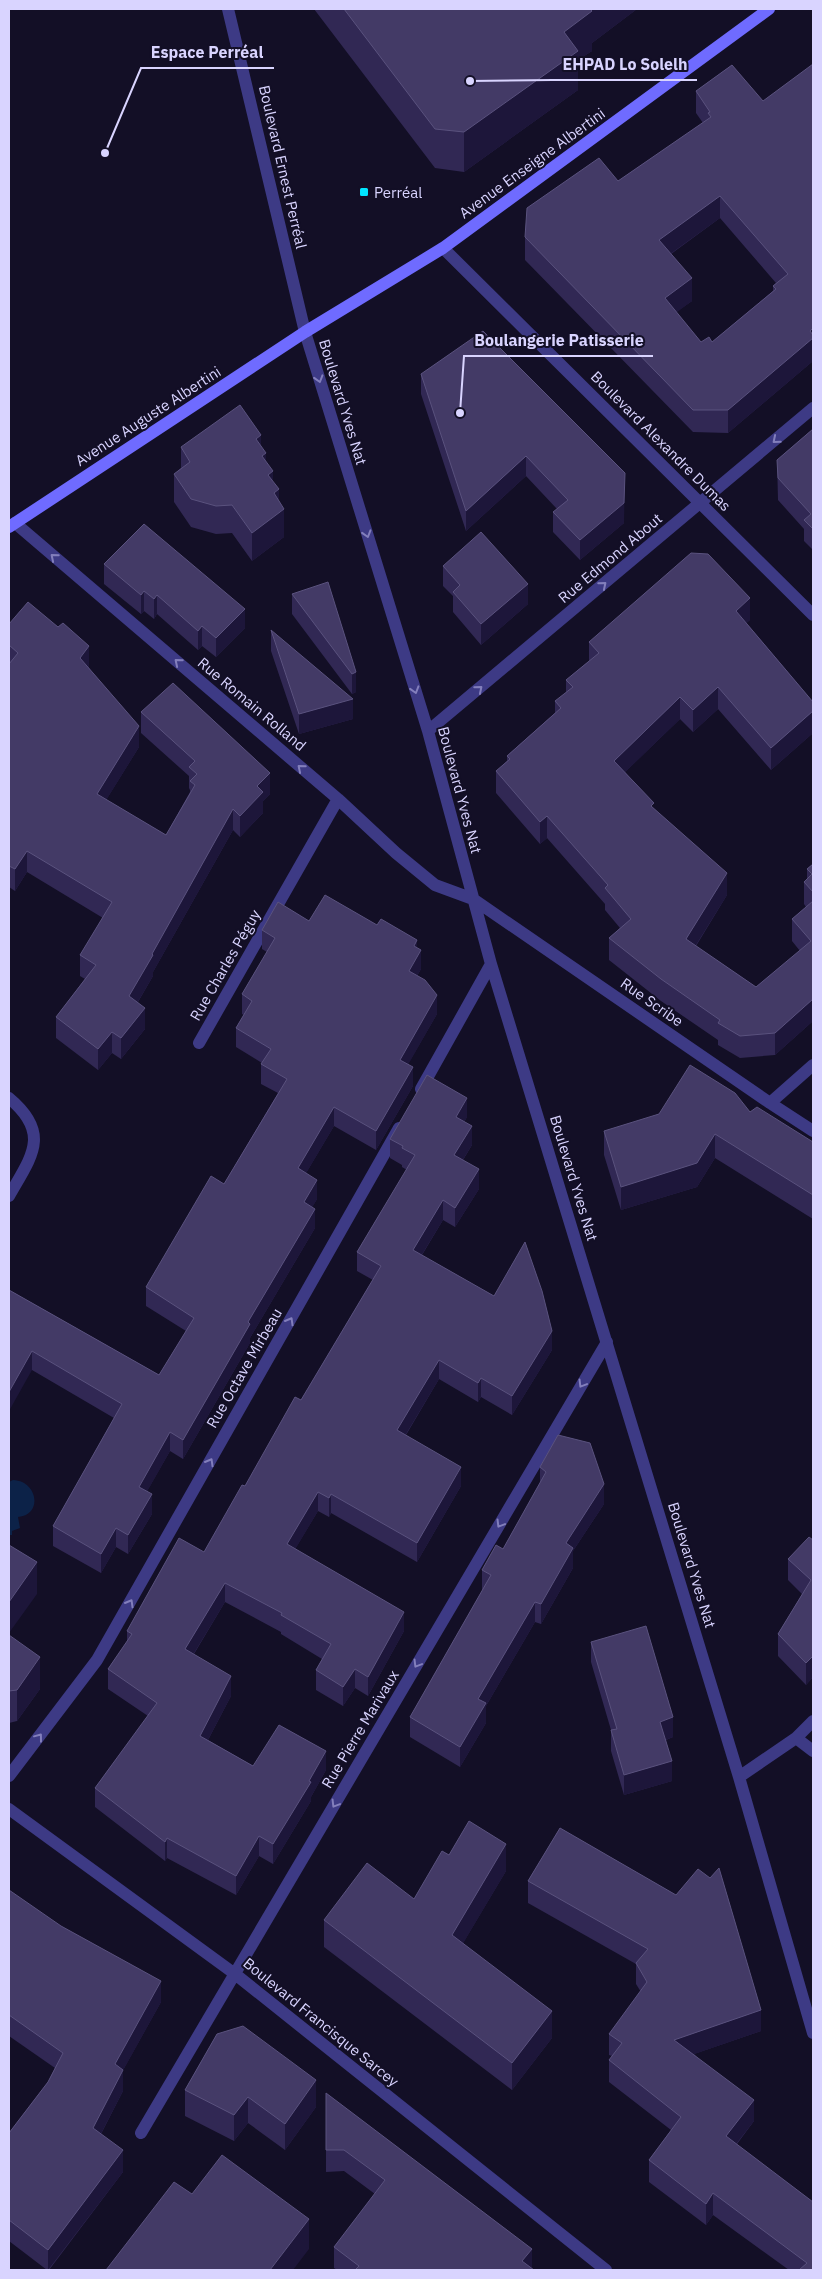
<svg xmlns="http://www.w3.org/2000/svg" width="822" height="2279" font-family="'IBM Plex Sans',sans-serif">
<rect width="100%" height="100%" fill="#130f26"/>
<path fill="#0c2248" d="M13,1480C38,1481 43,1515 18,1517L20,1528L12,1531V1535H9V1482Z"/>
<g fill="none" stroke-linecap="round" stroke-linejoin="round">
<path stroke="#3d3a85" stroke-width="12" d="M228,9L305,332L428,731L491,964L739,1777L813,2033
M443,248L813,615
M15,523L338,799L396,853L435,885L473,899L770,1103L813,1131
M428,731L813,408
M199,1043L338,799
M421,1089L491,964
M9,1098C52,1134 31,1157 9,1196
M770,1103L813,1065
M796,1738L813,1751
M9,1776L97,1660L399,1128
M739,1777L796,1738L813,1721
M9,1809L235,1974L606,2270
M141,2133L607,1342"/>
<path stroke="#6f6bff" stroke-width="12" d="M9,527L305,332L443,248L769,9"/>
</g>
<path fill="#312854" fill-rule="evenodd" d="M314,9H637L592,43V51L578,60V90L464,172L435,168Z
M732,65L813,361L728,433L693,432L525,260V237L618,181L703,123L696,113V91ZM720,218L776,283L773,286V291L712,342H701L676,312L692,301L671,254Z
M421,374L624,523L580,560L553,532V512L557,509L526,476L466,531L421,394Z
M813,429V550L804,541V529L778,500L777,460Z
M261,446L279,501L284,537L252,561L232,533L216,534L191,527L174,502V474L181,468V447Z
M104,564L245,628L216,657L202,646L198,650L157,614L154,619L144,611L141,614L104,584Z
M443,566L528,604L481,645L453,612V596L443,586Z
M292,594L356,672V692L352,694L292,614Z
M750,620L746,623L813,702V733L771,770L718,709L693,732L680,719L625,772L654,809L727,895L696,946L756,987L800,951L792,941V919L806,907L804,904V882L807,879V869L813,864V1021L775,1055L740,1058L718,1045V1040L661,1001L609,960V938L620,928L605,910V904L547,838L540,844L496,793V771L507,761V756L555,713V701L566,693V680L589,661V642Z
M9,624L89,667V668L139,747L106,800L166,835L190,792V790L189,788V776L141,733V712L270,794L263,801V813L240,837L233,830L153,972V976L138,1002L145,1029L121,1059L112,1053L98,1070L56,1038V1017L85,979L80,976V955L103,918L27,872L15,891L9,887Z
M271,630L353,719L299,734L271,651Z
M309,921L417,948L421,969L417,976L437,1014L408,1064L413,1086L376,1150L334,1126L306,1173L317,1199L312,1207L315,1228L250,1338V1343L183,1459L170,1451L147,1491L152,1514L128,1554L116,1547L101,1573L53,1546V1526L114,1418L32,1370L9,1290L159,1375L186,1331L146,1306V1287L224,1184L278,1093L261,1084V1064L262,1063L236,1047V1028L244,1015L242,1014V994L267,952L262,949V930Z
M750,1112L813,1142V1219L715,1158L697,1187L621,1210L604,1155V1131Z
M467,1117L464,1122L472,1145L463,1160L479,1189L455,1227L443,1220L422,1255L552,1350L512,1415L481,1397L478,1402L439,1379L406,1435L461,1486L417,1562L331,1513L329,1517L318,1511L295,1549L404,1631L368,1696L355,1688L343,1706L316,1690V1670L322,1659L281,1634V1632L225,1602L194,1654L231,1696L208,1740L253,1766L326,1770L311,1797V1801L273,1864L259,1856L236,1895L167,1858L165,1861L95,1807V1788L148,1716L108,1689V1669L127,1642V1631L204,1552L245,1486L301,1400L373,1280L357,1271V1252L407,1170L402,1167V1165L390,1158V1139Z
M540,1467L604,1504L573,1551V1568L541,1624L535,1622L486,1706V1723L460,1767L410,1737V1717L483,1590H482V1570L503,1549L540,1484Z
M813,1540V1677L806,1685L778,1656V1634L802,1594L788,1580V1559Z
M9,1635L40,1689L17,1721L9,1723Z
M591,1642L673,1737L666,1740L672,1781L624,1795L611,1751V1730L591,1662Z
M560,1828L761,2031L694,2054L754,2121L737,2144L813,2270H789L713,2215L706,2225L649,2182V2160L671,2130L609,2082V2060L612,2056L609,2055V2034L641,1992L636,1984V1964L528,1903V1881Z
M449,1855L506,1871L463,1943L552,2038L512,2090L324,1947V1920L414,1899Z
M9,1890L161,2002L123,2070V2091L101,2134L123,2172L49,2270H47L9,2241V2133L48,2082L55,2068L9,2036Z
M217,2034L316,2107L285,2150L248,2123L234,2141L185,2116V2090Z
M326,2093L532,2269L534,2270H337L334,2268V2247L375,2194L344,2171L326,2172Z"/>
<path fill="#1d163a" d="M588,9H637L592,43V51L578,60V90L464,172V132L564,32Z
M720,196V218L659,262V240Z
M692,278V301L665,321V298Z
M813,328V361L728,433V410Z
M261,435V463L256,439Z
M266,453V481L262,456Z
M526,456V476L466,531V511Z
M273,471V499L268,475Z
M625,473L624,523L580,560V540Z
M279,489V513L284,509V537L252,561V533L274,493Z
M528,584V604L481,645V624Z
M144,591V611L141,614V595Z
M157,595V614L154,619V599Z
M750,598V620L736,633V611Z
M245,609V628L216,657V638Z
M202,626V646L198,650V631Z
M89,646V667L80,679V658Z
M356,672V692L352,694V674Z
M718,687V709L693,732V710Z
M680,697V719L614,783V761Z
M353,699V719L299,734V714Z
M813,711V733L771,770V748Z
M139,726V747L97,815V794Z
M270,773V794L263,801V813L240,837V816L257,786Z
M233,809V830L153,972V976L129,1017V996L152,954Z
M547,816V838L540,844V822Z
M27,851V872L15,891V869Z
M727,873V895L686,961V939Z
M417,940V957L421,950V969L409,990V971L414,946Z
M437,995V1014L400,1079V1060Z
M813,999V1021L775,1055V1033Z
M145,1008V1029L121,1059V1038Z
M112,1032V1053L98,1070V1049Z
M413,1067V1086L376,1150V1131Z
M467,1098V1117L456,1136V1117Z
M334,1107V1126L298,1187V1168Z
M472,1126V1145L454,1174V1155Z
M715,1134V1158L697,1187L621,1210V1187Z
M479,1169V1189L455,1227V1208Z
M317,1180V1199L304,1222V1202Z
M443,1200V1220L413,1269V1250Z
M315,1209V1228L250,1338V1343L183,1459V1440L248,1322Z
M552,1331V1350L512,1415V1396Z
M32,1351V1370L9,1411V1392Z
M439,1360V1379L397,1449V1430Z
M481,1378V1397L478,1402V1383Z
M170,1432V1451L139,1506V1487Z
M461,1467V1486L417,1562V1543Z
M604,1484V1504L573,1551V1568L541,1624V1604L566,1543Z
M318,1492V1511L287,1563V1544Z
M152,1494V1514L128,1554V1535Z
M331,1494V1513L329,1517V1498Z
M116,1528V1547L101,1573V1554Z
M37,1562V1594L9,1633V1602Z
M225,1583V1602L185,1668V1649Z
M535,1602V1622L486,1706V1723L460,1767V1747L478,1699Z
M404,1612V1631L368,1696V1677Z
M813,1656V1677L806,1685V1663Z
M40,1657V1689L17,1721V1690Z
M355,1669V1688L343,1706V1687Z
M231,1676V1696L200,1755V1736Z
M673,1717V1737L660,1742V1722Z
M326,1751V1770L311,1797V1801L273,1864V1844Z
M672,1761V1781L624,1795V1775Z
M259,1836V1856L236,1895V1876Z
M167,1838V1858L165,1861V1842Z
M506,1844V1871L452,1962V1935Z
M161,1981V2002L115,2085V2064Z
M761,2010V2031L674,2061V2040Z
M552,2011V2038L512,2090V2063Z
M123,2070V2091L93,2149V2128Z
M316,2080V2107L285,2150V2124Z
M248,2097V2123L234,2141V2115Z
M754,2100V2121L726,2157V2136Z
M123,2150V2172L48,2270V2250Z
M713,2193V2215L706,2225V2204Z
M309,2219V2249L293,2270H270Z
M532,2249V2270L522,2261Z"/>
<path fill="#433a66" stroke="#5a527e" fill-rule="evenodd" d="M344,9H590L592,11L564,32L578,51L464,132L435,129Z
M813,64V328L810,331L813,335V338L728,410H693L525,237L527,208L599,158L618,181L711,117L708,113L710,112L696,91L732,65L763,101ZM720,196L788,274L773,286L776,289L712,342L709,337L701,342L665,298L692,278L659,240Z
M483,331L625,473L624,503L580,540L553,512L568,500L526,456L466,511L421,374Z
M240,405L261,435L256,439L266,453L262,456L273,471L268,475L279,489L274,493L284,509L252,533L232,505L216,506L191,499L174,474L190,462L181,447Z
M813,429V529L804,520L811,514L778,478L777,460Z
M144,524L245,609L216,638L202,626L198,631L157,595L154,599L144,591L141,595L104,564Z
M481,532L528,584L481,624L453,592L460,585L443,566Z
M691,553L708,554L750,598L736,611L813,702V711L771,748L718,687L693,710L680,697L614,761L654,803L651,806L727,873L686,939L756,987L811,941L792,919L813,901V999L775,1033L740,1036L718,1023L720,1020L661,979L609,938L631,919L605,888L608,885L547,816L540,822L496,771L510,759L507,756L561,708L555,701L573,687L566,680L599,653L589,642Z
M328,582L356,672L352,674L292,594Z
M28,602L58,627L63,623L89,646L80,658L139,726L97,794L166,835L195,785L190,781L197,774L189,767L195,761L141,712L173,683L270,773L257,786L263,792L240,816L233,809L152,954L153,955L129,996L145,1008L121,1038L112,1032L98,1049L56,1017L96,965L80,955L112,902L27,851L15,869L9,866V664L18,653L9,645V624Z
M271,630L353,699L299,714Z
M813,864V892L804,882L812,874L807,869Z
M325,895L377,925L381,919L417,940L414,946L421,950L409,971L425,980L437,995L400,1060L413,1067L376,1131L334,1107L298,1168L317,1180L304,1202L315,1209L248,1322L250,1324L183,1440L170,1432L139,1487L152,1494L128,1535L116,1528L101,1554L53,1526L122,1404L32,1351L9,1392V1290L159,1375L194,1318L146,1287L211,1176L224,1184L287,1079L261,1064L271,1049L236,1028L252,1001L242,994L275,938L262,930L278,902L309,921Z
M690,1065L735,1093L750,1112L757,1107L813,1142V1195L715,1134L697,1163L621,1187L604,1131L659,1114Z
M427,1075L467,1098L456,1117L472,1126L454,1155L479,1169L455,1208L443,1200L413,1250L494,1296L525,1242L542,1291L552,1331L512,1396L481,1378L478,1383L439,1360L397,1430L461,1467L417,1543L331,1494L329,1498L318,1492L287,1544L404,1612L368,1677L355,1669L343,1687L316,1670L331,1644L281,1615L282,1613L225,1583L185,1649L231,1676L200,1736L253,1766L279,1725L326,1751L309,1781L311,1782L273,1844L259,1836L236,1876L167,1838L165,1842L95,1788L157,1703L108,1669L132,1634L127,1631L179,1538L204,1552L242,1485L245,1486L295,1397L301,1400L381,1266L357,1252L415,1155L402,1148L403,1146L390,1139Z
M558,1435L590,1443L604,1484L566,1543L573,1548L541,1604L535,1602L478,1699L486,1703L460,1747L410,1717L491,1575L482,1570L496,1545L503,1549L546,1472L540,1467Z
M809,1537L813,1540V1656L806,1663L778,1634L811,1580L788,1559Z
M9,1545L37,1562L9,1602Z
M646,1626L673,1717L660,1722L672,1761L624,1775L611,1730L617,1729L591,1642Z
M9,1635L40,1657L17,1690L9,1691Z
M469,1821L506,1844L452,1935L552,2011L512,2063L324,1920L367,1863L414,1899L442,1851L449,1855Z
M560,1828L676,1895L698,1869L710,1878L719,1868L761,2010L674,2040L754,2100L726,2136L813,2202V2270H799L807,2263L713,2193L706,2204L649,2160L681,2117L609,2060L622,2043L609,2034L647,1982L636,1963L648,1949L528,1881Z
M9,1890L61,1926L161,1981L115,2064L123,2070L93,2128L123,2150L48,2250L9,2220V2133L48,2082L63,2053L9,2015Z
M243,2026L316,2080L285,2124L248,2097L234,2115L185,2090L217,2034Z
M326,2093L532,2249L522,2261L534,2270H355L359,2266L334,2247L385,2180L344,2150H326Z
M222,2155L309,2219L270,2270H106L174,2182L192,2194Z"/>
<defs><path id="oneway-chevron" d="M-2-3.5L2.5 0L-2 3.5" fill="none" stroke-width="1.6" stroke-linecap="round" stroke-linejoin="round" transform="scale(1.25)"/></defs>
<g stroke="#837fbc">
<use href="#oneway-chevron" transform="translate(319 379) rotate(73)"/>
<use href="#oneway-chevron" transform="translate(776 440) rotate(140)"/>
<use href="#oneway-chevron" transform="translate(367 534) rotate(73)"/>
<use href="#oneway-chevron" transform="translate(54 557) rotate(-140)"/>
<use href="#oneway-chevron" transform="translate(603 585) rotate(-40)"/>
<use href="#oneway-chevron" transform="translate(178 662) rotate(-140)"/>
<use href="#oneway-chevron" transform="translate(479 689) rotate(-40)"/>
<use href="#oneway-chevron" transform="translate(415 690) rotate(73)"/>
<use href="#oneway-chevron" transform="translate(301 768) rotate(-140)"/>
<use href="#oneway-chevron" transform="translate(290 1321) rotate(-60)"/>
<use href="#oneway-chevron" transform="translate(582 1384) rotate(121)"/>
<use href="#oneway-chevron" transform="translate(210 1462) rotate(-60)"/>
<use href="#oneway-chevron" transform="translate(500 1524) rotate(121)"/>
<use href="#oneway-chevron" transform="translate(130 1603) rotate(-60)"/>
<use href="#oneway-chevron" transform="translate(417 1664) rotate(121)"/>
<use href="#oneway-chevron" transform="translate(39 1737) rotate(-53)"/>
<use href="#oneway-chevron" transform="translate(335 1804) rotate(121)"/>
</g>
<rect fill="#00e5ff" stroke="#130f26" stroke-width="2" x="359" y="187" width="10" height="10" rx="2.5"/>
<g text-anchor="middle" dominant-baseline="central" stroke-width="4" stroke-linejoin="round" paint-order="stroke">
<g font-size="15" fill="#d9d4ff" stroke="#130f26">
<text transform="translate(532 163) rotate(-36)">Avenue Enseigne Albertini</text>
<text transform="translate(283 167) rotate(77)">Boulevard Ernest Perréal</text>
<text transform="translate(343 402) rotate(73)">Boulevard Yves Nat</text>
<text transform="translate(148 416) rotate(-33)">Avenue Auguste Albertini</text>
<text transform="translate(661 441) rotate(45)">Boulevard Alexandre Dumas</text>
<text transform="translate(610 558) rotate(-40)">Rue Edmond About</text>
<text transform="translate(252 704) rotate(40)">Rue Romain Rolland</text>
<text transform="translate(460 790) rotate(75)">Boulevard Yves Nat</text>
<text transform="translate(225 965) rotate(-60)">Rue Charles Péguy</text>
<text transform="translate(652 1002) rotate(35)">Rue Scribe</text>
<text transform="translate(574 1178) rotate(73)">Boulevard Yves Nat</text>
<text transform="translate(244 1368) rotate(-60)">Rue Octave Mirbeau</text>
<text transform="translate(692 1565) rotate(73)">Boulevard Yves Nat</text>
<text transform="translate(360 1729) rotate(-59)">Rue Pierre Marivaux</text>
<text transform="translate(321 2022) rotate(39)">Boulevard Francisque Sarcey</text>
</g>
<g font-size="15" fill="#d9d4ff" stroke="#130f26" text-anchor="start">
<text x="374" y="192">Perréal</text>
</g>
</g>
<path fill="none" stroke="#d9d4ff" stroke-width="2" d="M105 153L141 68H274M470 81L552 80H697M460 413L464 356H653"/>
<g fill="#d9d4ff" stroke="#130f26" stroke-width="2">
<circle cx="105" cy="153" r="5"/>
<circle cx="470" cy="81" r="5"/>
<circle cx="460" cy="413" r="5"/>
</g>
<g font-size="16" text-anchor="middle" font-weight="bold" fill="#d9d4ff" stroke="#130f26" stroke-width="4" stroke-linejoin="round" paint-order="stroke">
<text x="207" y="58">Espace Perréal</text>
<text x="625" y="70">EHPAD Lo Solelh</text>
<text x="559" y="346">Boulangerie Patisserie</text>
</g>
<rect width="822" height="2279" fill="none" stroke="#d9d4ff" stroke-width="20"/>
</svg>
